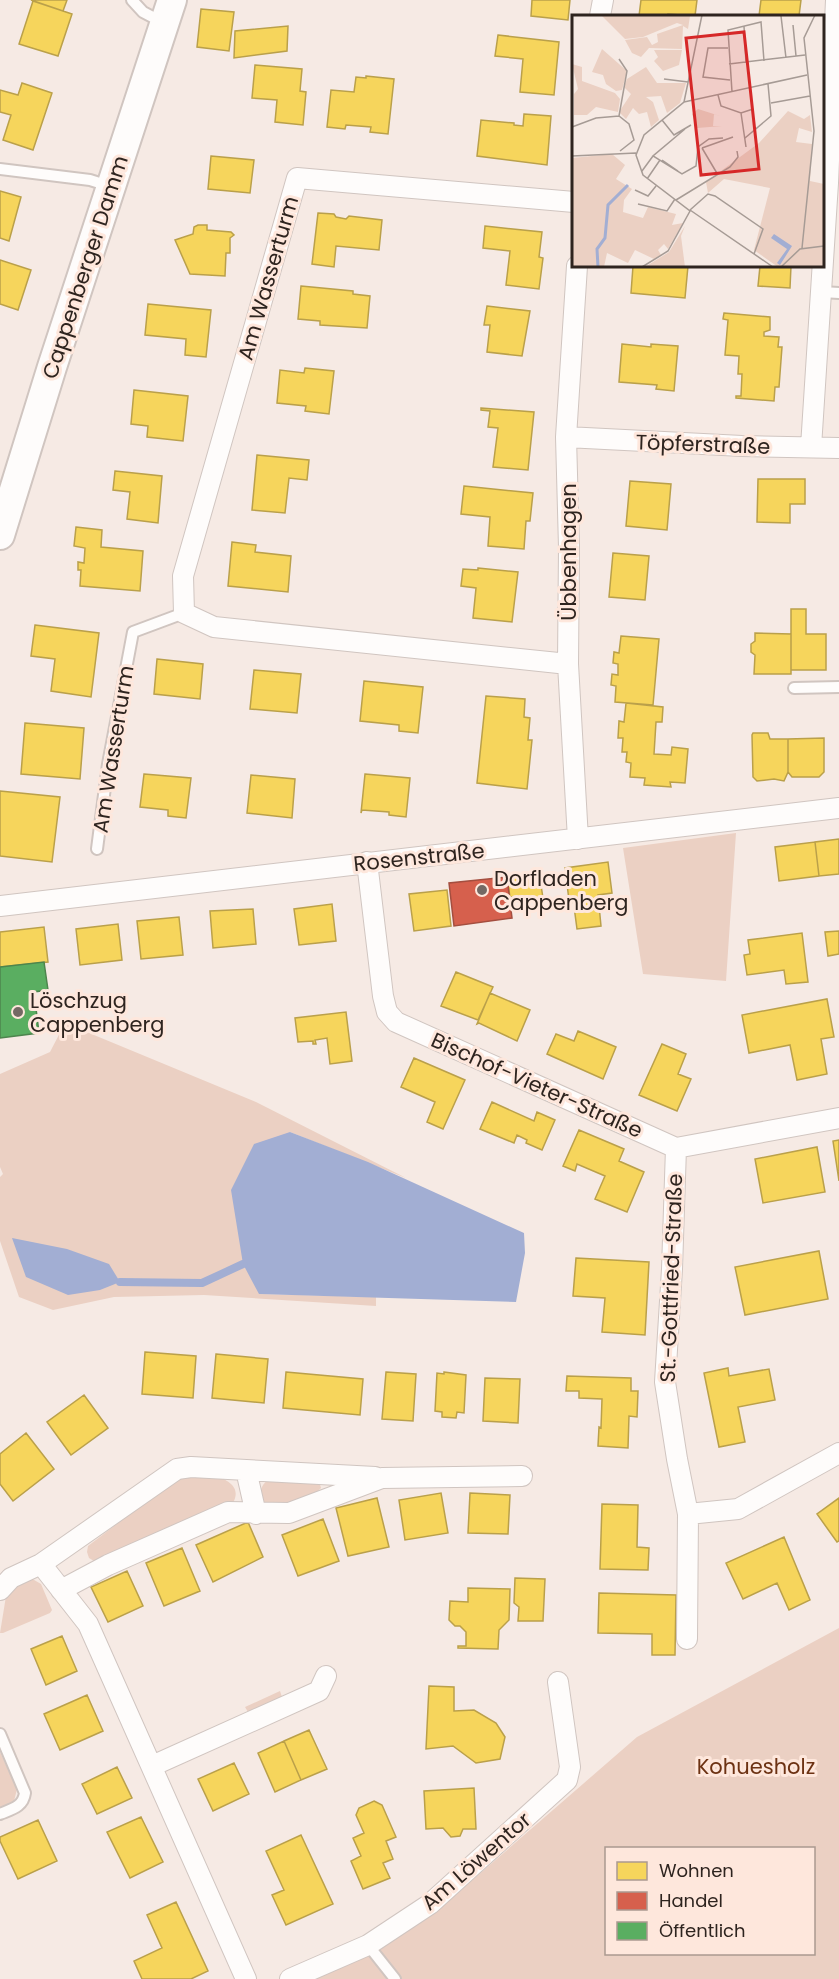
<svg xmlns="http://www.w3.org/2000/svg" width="839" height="1979" font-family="Poppins,sans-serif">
<rect width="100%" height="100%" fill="#f6eae4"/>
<path fill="#ebd0c3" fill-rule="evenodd" d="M736,833L726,981L643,974L623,848Z
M65,1023L256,1102L406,1178L290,1132L259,1294L376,1297V1306L204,1295L114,1297L53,1310L19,1297L0,1241V1177L3,1174L0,1167V1074L50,1052Z
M212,1474C227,1480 242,1486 233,1503L94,1561L89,1558L87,1552L88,1546L173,1481L183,1476Z
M269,1479L319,1481L321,1488L318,1491C305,1497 265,1523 261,1495C260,1487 264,1483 269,1479Z
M29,1577L41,1584L52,1610L50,1613L3,1633H0L7,1590Z
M839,1628V1979H313L356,1960L446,1903L637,1737ZM606,1848H814V1954H606Z
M280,1691L282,1697L248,1712L245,1707Z
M0,1752L17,1789L14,1801L0,1809Z"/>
<path fill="#a2aed3" d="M290,1132L368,1162L524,1233L525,1253L516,1302L259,1294L243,1264L231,1190L254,1144Z
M12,1238L67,1249L109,1264L120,1282L100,1290L68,1295L26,1277Z"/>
<path fill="#f6d55c" stroke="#baa04a" stroke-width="1.5" d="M31,0H67L63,11Z
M532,0H570L568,20L531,16Z
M641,0H697L695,16L668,14V16H639Z
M761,0H801L799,16H759Z
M33,1L72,14L58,56L19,44Z
M201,9L234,12L229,51L197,47Z
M288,26L287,51L234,58L235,31Z
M498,35L559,42L554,95L520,92L523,59L495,56Z
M255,65L302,69L300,91L306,92L303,125L275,122L277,100L252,98Z
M366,76L394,79L388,134L370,132L371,127L346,125L345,129L327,127L331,90L354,92L356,77L366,78Z
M22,83L52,93L33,150L3,140L11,115L0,112V90L18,95Z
M524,114L551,116L547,165L477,156L481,120L514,123V125L523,126Z
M211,156L254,160L250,193L208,189Z
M0,191L21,197L9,241L0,238Z
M318,213L334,214L336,217L346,219L349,216L382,220L379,250L336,246L334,267L312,264Z
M198,225H207V230L231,232L234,235L230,238V253H226L225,276L190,274L175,240L193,234L194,227Z
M485,226L542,232L539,257L543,258L539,289L506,285L510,251L483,248Z
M0,260L31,270L18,310L0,304Z
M633,266H688L685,298L631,293Z
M760,266H791L790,288L758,286Z
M301,286L353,291V294L370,296L367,328L320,325V321L298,319Z
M148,304L211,310L206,357L185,355L186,339L145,335Z
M487,306L530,311L522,356L487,352L490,325H484Z
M724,313L770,317V330L764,332V336L779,337L778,347H782L779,387H775L774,401L736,398V396H741L742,374H738L739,356L725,355L728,320L723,319Z
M622,344L651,347V344L678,346L674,391L656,389L657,385L619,382Z
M305,368L334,371L329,414L305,411L306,406L277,403L280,370L304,373Z
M134,390L188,396L183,441L147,437L148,426L131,424Z
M481,408L534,412L528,470L493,467L498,428L488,427L490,411L481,410Z
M257,455L309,460L307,480L289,478L285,513L252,510Z
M115,471L162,476L158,523L127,519L130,492L113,490Z
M758,479H805V504H790V523L757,522Z
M630,481L671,484L667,530L626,526Z
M464,486L533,493L530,521H526L524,549L488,546L490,517L461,514Z
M76,527L102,530L101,547L143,551L140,591L80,586L81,570H78V562L84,563L85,548L74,546Z
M232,542L256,545L255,552L291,556L288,592L228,586Z
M613,553L649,556L645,600L609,597Z
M478,568L518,572L512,622L473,618L476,588L461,586L463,569L478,570Z
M791,609H806V634H826V670H791Z
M35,625L99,633L91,697L51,691L55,659L31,656Z
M755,633L791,634V674H754L755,655L751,652V644L755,641Z
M621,636L659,639L653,705L615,702L616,686L611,685L612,674L618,675V664L613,663L614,652L619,653Z
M157,659L203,664L200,699L154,694Z
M254,670L301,674L297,713L250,709Z
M364,681L423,687L418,733L399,731V725L360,721Z
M486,696L525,699L524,717L530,718L528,740H532L527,789L477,783Z
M626,703L663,707L662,722H656L654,754L671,755L672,747L688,749L685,783L670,782L671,787L644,785L645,778L630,777L631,763L626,762L627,752H622L623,738H618L619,721L624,722Z
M25,723L84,728L80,779L21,774Z
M753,733H768L770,739H788V772L784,781L774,779L757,781L753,777L752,735Z
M824,738V772L819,777H792L788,772V739Z
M144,774L191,778L186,818L168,816V810L140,807Z
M365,774L410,778L406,817L389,815V812L362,810L361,813Z
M251,775L295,779L292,818L247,813Z
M0,791L60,797L52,862L0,856Z
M839,839V874L819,876L815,842Z
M815,842L819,876L779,881L775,847Z
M608,862L612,893L598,895L601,926L577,929L573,899L569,900L565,868Z
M539,872L543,898L523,901L522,896L510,897L507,877Z
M447,890L451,926L414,931L409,894Z
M332,904L336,941L299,945L294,909Z
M253,909L256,944L213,948L210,911Z
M179,917L183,955L141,959L137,921Z
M118,924L122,960L80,965L76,929Z
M44,927L48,962L0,967V932Z
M839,931V954L828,956L825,932Z
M802,933L808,982L786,984L784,970L747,975L744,955L750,954L748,940Z
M456,972L493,987L478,1020L441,1006Z
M490,993L530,1010L517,1041L479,1023L477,1024Z
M827,999L834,1037L821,1039L827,1074L797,1080L790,1045L749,1053L742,1015Z
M346,1012L352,1061L330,1064L327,1038L315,1040L316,1044H313V1041L298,1042L295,1018Z
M578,1031L616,1047L603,1079L547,1054L556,1034L574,1041Z
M662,1044L686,1054L678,1074L691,1079L677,1111L639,1095Z
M414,1058L465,1080L443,1129L427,1122L435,1102L401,1087Z
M492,1102L534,1121L537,1112L555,1120L542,1150L526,1143L527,1140L517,1135L514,1143L480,1129Z
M579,1130L624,1149L619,1161L644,1172L627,1212L595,1199L605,1176L577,1164L575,1171L563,1166Z
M839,1140V1181L833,1141Z
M817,1147L825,1192L763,1203L755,1159Z
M819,1251L828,1299L745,1315L735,1267Z
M576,1258L649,1262L645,1335L602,1332L605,1298L573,1296Z
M145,1352L196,1356L193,1398L142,1394Z
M216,1354L268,1359L264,1403L212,1398Z
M728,1368L729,1376L769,1369L775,1400L738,1407L745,1442L719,1447L704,1373Z
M286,1372L363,1379L360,1415L283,1408Z
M386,1372L416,1374L413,1421L382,1419Z
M444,1372L466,1375L464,1413L457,1412L456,1418L442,1417V1412L435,1411L437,1373L444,1374Z
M567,1376L631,1378V1391H638L637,1417L629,1416L628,1448L598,1446L599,1427L601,1428L602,1399L579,1398V1391H566Z
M485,1378L520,1379L518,1423L483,1421Z
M84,1395L108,1428L71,1455L47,1422Z
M26,1433L54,1469L13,1501L0,1484V1454Z
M441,1493L448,1533L405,1540L399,1500Z
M470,1493L510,1495L508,1534L468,1533Z
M377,1498L389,1547L348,1556L336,1508Z
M839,1498V1541L837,1542L817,1514Z
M602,1504L638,1505L637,1547L649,1548L648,1570L600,1569Z
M323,1519L339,1561L298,1576L282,1535Z
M248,1522L263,1557L213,1582L196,1545Z
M784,1537L810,1600L789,1610L777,1583L743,1599L726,1563Z
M182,1548L200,1591L164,1606L146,1563Z
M127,1571L143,1606L108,1622L91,1587Z
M515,1578L545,1579L543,1621H518L519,1607L514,1603Z
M468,1588L510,1589L509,1620L499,1630L498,1649L458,1648V1646H466V1632L460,1626H455L449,1620L450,1601L468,1602Z
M599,1593L676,1595L675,1655H652V1634L598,1633Z
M62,1636L77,1671L46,1685L31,1649Z
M429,1686L454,1687V1711L474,1710L496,1723L505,1737L500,1759L476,1763L453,1746L426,1749Z
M87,1695L103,1731L60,1750L44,1714Z
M309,1730L327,1769L301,1780L284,1741Z
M284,1741L301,1780L275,1792L258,1753Z
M234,1763L249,1794L213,1811L198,1779Z
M117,1767L132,1798L97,1814L82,1784Z
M474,1788L476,1829H463L460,1836L451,1837L443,1828L426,1829L424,1791Z
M374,1801L382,1805L396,1837L386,1841L393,1859L383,1863L390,1878L363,1889L351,1861L361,1856L353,1838L364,1833L356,1815L359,1808Z
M141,1817L163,1862L130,1878L107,1832Z
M38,1820L57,1861L18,1879L0,1841V1837Z
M301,1835L333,1904L286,1925L272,1895L284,1890L266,1851Z
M176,1902L208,1971L191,1979H142L134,1961L162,1948L147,1915Z"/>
<path fill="#d6604d" stroke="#a44e3f" stroke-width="1.5" d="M507,877L512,918L454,926L449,883Z"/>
<path fill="#5aae61" stroke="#4d854d" stroke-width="1.5" d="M44,962L48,990L34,992L39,1033L0,1038V967Z"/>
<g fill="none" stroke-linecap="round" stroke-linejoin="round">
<path stroke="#a2aed3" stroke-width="8" d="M120,1282L202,1283L243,1264"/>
<defs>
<path id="lane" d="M132,0L143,12L164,23
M0,169L90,180L109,186
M822,292L839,293
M794,688L839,687
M97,849L108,764L133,632L184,613
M0,1734L25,1793C23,1807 12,1809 0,1814
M368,1945L395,1979"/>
<path id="street" d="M600,16L603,0
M577,266L566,437L569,547L568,664L578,839
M566,437L742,446L839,448
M811,447L828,183L836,0
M568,664L214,627L184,613L183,576L297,178L574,202
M367,862L383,996L387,1012L396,1022L676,1148L839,1118
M0,906L839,808
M676,1148L672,1269L665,1382L677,1459L688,1514L687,1639
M246,1470L256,1514
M688,1514L738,1509L839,1453
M41,1564L88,1624L246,1979
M0,1590L11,1578L41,1564L177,1469L191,1467L375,1477
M61,1590L108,1565L228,1512L289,1513L382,1478L522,1476
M152,1766L319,1691L326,1676
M290,1979L368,1945L430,1904L567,1780L570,1767L558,1682"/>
<path id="secondary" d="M0,535L52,367L172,0"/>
</defs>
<use href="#lane" stroke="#d0c5c0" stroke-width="14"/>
<use href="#street" stroke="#d0c5c0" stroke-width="22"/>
<use href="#secondary" stroke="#d0c5c0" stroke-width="32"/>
<use href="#lane" stroke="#fefcfb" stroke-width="10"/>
<use href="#street" stroke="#fefcfb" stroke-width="20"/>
<use href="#secondary" stroke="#fefcfb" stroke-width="28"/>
</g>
<g fill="#746964" stroke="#fee7dc" stroke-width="2">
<circle cx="482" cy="890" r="6"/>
<circle cx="18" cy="1012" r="6"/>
</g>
<g text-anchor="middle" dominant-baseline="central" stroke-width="6" stroke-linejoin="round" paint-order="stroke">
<g font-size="21" fill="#2e241f" stroke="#fee7dc">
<text transform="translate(85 267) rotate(-72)">Cappenberger Damm</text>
<text transform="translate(268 278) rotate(-74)">Am Wasserturm</text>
<text transform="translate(703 444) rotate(2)">Töpferstraße</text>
<text transform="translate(568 552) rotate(-90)">Übbenhagen</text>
<text transform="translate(113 749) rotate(-81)">Am Wasserturm</text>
<text transform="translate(419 857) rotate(-6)">Rosenstraße</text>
<text transform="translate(537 1085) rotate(24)">Bischof-Vieter-Straße</text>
<text transform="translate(671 1278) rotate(-88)">St.-Gottfried-Straße</text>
<text transform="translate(476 1861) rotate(-41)">Am Löwentor</text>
</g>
<g font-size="21" fill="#2e241f" stroke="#fee7dc" text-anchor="start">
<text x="494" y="878">Dorfladen<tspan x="494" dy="24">Cappenberg</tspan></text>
<text x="30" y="1000">Löschzug<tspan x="30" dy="24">Cappenberg</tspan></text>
</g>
<g font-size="21" fill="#6d3213" stroke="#fee7dc">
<text x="756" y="1766">Kohuesholz</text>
</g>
</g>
<g transform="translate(572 15)">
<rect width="252" height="252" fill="#f6eae4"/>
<path d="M29,0H118V1L116,14L111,11L110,34L77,33L69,42L60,38L53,25L75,22L80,30L86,27L85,19L111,10L105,8L71,22L53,24ZM30,34L55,56L50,75L44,76L34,69L31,60L20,57ZM82,35H110L107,50L91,56L82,46L86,42ZM0,49L10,52V66L43,78L48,84L46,97L24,92L15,100H2V79L6,74ZM74,52L85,68H114L108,88L95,98L89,81L74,82L81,87L87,105L79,112L75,97L67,99L61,93L54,104L47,97L59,79L52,72L55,64ZM126,94L151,102L142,99L141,111H150L125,113L120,99ZM216,96L232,104L238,100L240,117L227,113L224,127L240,129L238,166L252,169V252H206L182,235L198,173L152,164L136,178L134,167L187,128ZM40,139L53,150L44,164L60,174L52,185L51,197L71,203L76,192L104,199L100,210L111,208L96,234L92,229L86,235L89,240L82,244L63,235L56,248L35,238L32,252H0V143ZM113,211L109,221L113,252H73L97,237Z" fill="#ebd0c3"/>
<path d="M202,219L220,231L208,250L205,248L215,234L199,223Z" fill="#a2aed3"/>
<path fill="none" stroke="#a2aed3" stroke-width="3" d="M26,252L25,234L33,223L36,190L56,170"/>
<path fill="none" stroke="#a69b95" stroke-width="1.5" d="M209,1L214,43M221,10L224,41M172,11L174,48M156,33H136L131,62L158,65M47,44L55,56L47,101M157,49L233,40M92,64L116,67M160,77L156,15L189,7L192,46M146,80L149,91L169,98L181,94M112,87L235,60M199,88L238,81M169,98L174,132M90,105L102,120L119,110M0,112L24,103L47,101L57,109L62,125L48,136M113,114L81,141L110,159L124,151L126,132L137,124L151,123M173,123L199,101L196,69M130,133L161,122M130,133L146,160M0,141L64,138M90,145L106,156M70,156L81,141M75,164L88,145M63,175L76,181L84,171M104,185L158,152L166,142L165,136M66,189L95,196L103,184M118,195L136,179L143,181L191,214L182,239M118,195L201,252M230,233L242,116L232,23L243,0M70,252L96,236L118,196L71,160L64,140L72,120L112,87L130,0M209,252L228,234L252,231"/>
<path fill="#d62828" fill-opacity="0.15" stroke="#d62828" stroke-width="3" d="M172,17L187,154L129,160L114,23Z"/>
<rect width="252" height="252" fill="none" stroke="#2e241f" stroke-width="3"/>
</g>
<rect x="605" y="1847" width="210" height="108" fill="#fee7dc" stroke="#ab9990" stroke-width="1.5"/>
<rect x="617" y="1862" width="30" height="18" fill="#f6d55c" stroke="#ab9990" stroke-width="1.5"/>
<text x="659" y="1877" font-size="18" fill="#2e241f">Wohnen</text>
<rect x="617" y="1892" width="30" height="18" fill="#d6604d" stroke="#ab9990" stroke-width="1.5"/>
<text x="659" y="1907" font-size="18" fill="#2e241f">Handel</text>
<rect x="617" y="1922" width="30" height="18" fill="#5aae61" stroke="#ab9990" stroke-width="1.5"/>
<text x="659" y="1937" font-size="18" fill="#2e241f">Öffentlich</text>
</svg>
